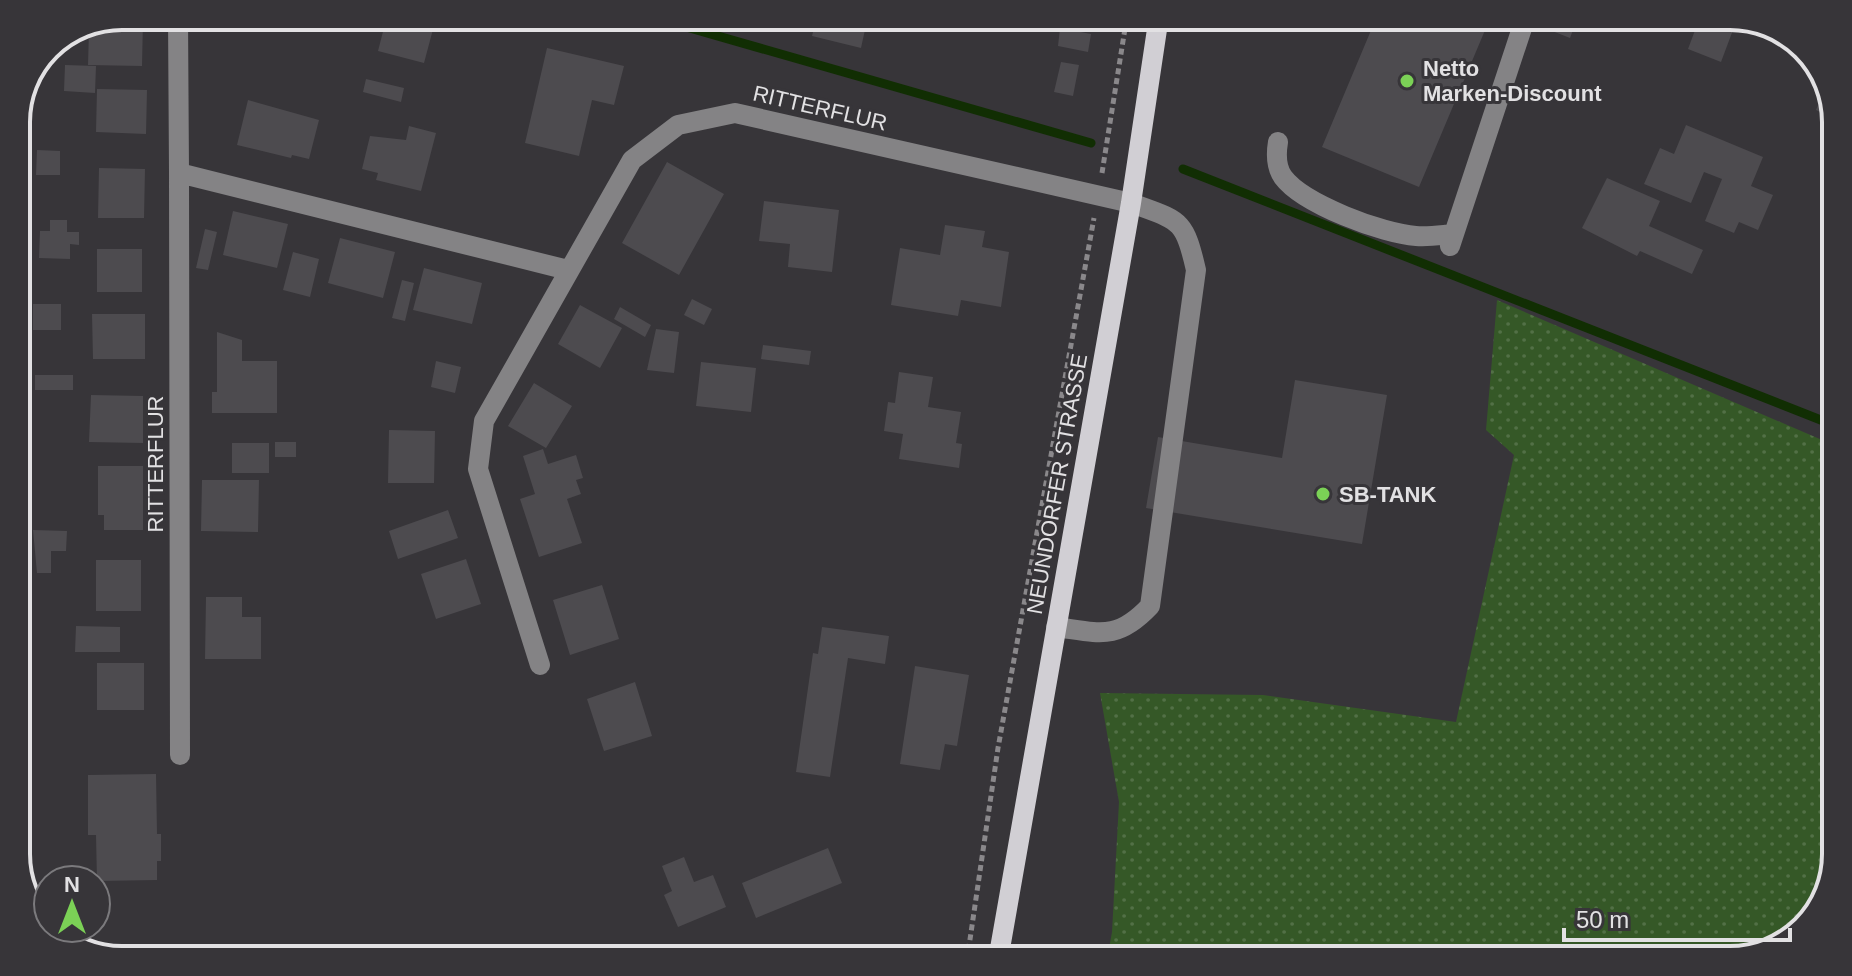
<svg xmlns="http://www.w3.org/2000/svg" width="1852" height="976" font-family="Helvetica,sans-serif">
<defs>
<pattern id="green-dots" width="8" height="8" patternUnits="userSpaceOnUse" patternTransform="scale(2)"><rect width="8" height="8" fill="#355827"/><path d="M2 2h.1M6 6h.1" fill="none" stroke="#527046" stroke-width="1.8" stroke-linecap="round"/></pattern>
</defs>
<rect width="100%" height="100%" fill="#373539"/>
<path fill="url(#green-dots)" d="M1497,300L1836,446V854L1825,902L1789,942L1731,960H1107L1112,932L1119,802L1100,693L1263,695L1456,722L1514,455L1486,430Z"/>
<g fill="none" stroke-linecap="round" stroke-linejoin="round">
<path stroke="#112e03" stroke-width="9" d="M648,16L1091,143
M1183,169L1836,426"/>
</g>
<path fill="#4d4b4f" d="M387,16L436,18L424,63L378,51Z
M817,16H868L861,48L812,36Z
M1377,16H1491L1419,187L1322,147Z
M1546,16H1559L1576,22L1570,38L1542,27Z
M1700,17L1733,30L1721,62L1688,49Z
M113,19L143,20L142,66L88,65L89,30Z
M1060,28L1091,34L1088,52L1058,46Z
M547,48L624,66L614,105L592,100L579,156L525,143Z
M1061,62L1079,65L1073,96L1054,92Z
M65,65L96,66L95,93L64,91Z
M366,79L404,88L401,102L363,92Z
M1826,86L1836,115V119L1816,110Z
M97,89L147,90L146,134L96,132Z
M248,100L319,120L309,159L292,155L291,158L237,145Z
M1686,125L1763,157L1751,186L1773,195L1758,230L1739,222L1734,233L1705,221L1722,179L1704,172L1691,203L1644,184L1660,148L1674,154Z
M409,126L436,133L421,191L376,180L378,173L362,169L370,136L406,140Z
M37,150L60,151V175H36Z
M667,162L724,194L679,275L622,243Z
M99,168L145,169L144,218H98Z
M1607,178L1660,201L1649,226L1703,250L1692,274L1640,251L1637,256L1582,228Z
M764,201L839,210L832,272L788,267L790,244L759,241Z
M233,211L288,224L277,268L223,255Z
M50,220H67V232H79V245L70,244V259L39,258L40,231H50Z
M945,225L985,231L982,247L1009,252L1001,307L961,300L958,316L891,305L900,248L940,255Z
M205,229L217,232L208,270L196,268Z
M340,238L395,252L383,298L328,283Z
M97,249H142V292H97Z
M293,252L319,259L310,297L283,290Z
M424,268L482,283L472,324L413,310Z
M402,280L414,283L405,321L392,318Z
M692,299L712,309L704,325L684,315Z
M33,304H61V330H33Z
M580,305L622,328L600,368L558,344Z
M620,307L651,325L645,337L614,319Z
M92,314H145V359H93Z
M656,329L679,332L674,373L647,370Z
M217,332L242,340V361H277V413H212V392H217Z
M763,345L811,351L809,365L761,359Z
M436,361L461,367L455,393L431,387Z
M701,362L756,368L751,412L696,406Z
M899,372L933,377L928,407L961,412L956,443L962,444L959,468L899,459L903,434L884,431L888,402L895,403Z
M35,375H73V390H35Z
M1295,380L1387,395L1362,544L1146,508L1158,437L1282,458Z
M534,383L572,406L546,448L508,426Z
M91,395L143,396V443L89,442Z
M389,430L435,431L434,483H388Z
M275,442H296V457H275Z
M232,443H269V473H232Z
M543,449L548,464L576,455L583,478L576,480L581,494L567,499L582,543L539,557L520,499L535,494L523,456Z
M98,466H143V530H104V515H98Z
M202,480H259L258,532L201,531Z
M448,510L458,538L398,559L389,531Z
M33,530L67,531L66,551H51V573H37Z
M466,559L481,604L436,619L421,574Z
M96,560H141V611H96Z
M602,585L619,639L570,655L553,600Z
M206,597H242V617H261V659H205Z
M76,626L120,627V652H75Z
M822,627L889,636L885,664L848,658L830,777L796,772L813,653L818,654Z
M97,663H144V710H97Z
M915,666L969,675L957,746L945,744L940,770L900,764Z
M635,682L652,736L604,751L587,699Z
M156,774L157,834H161V861H157V880L97,881L96,835H88V775Z
M828,848L842,883L756,918L742,883Z
M684,857L694,882L713,875L726,907L678,927L664,895L672,891L662,866Z"/>
<g fill="none" stroke-linecap="round" stroke-linejoin="round">
<path stroke="#8a888b" stroke-width="5" stroke-dasharray="6 4" stroke-linecap="butt" d="M1102,173L1127,16
M967,960L998,748L1094,218"/>
<path stroke="#848385" stroke-width="20" d="M178,16L179,173L568,270
M1278,142C1276,154 1276,167 1283,177C1303,204 1383,234 1416,236C1429,237 1441,235 1453,234
M179,173L180,755
M1450,246L1526,16
M540,665L478,469L484,421L632,160L678,125L735,113L1131,203C1180,221 1184,218 1196,270L1150,606C1117,641 1100,633 1056,627"/>
<path stroke="#d1cfd4" stroke-width="20" d="M998,960L1131,203L1159,16"/>
</g>
<g fill="#7bd156" stroke="#373539" stroke-width="3">
<circle cx="1407" cy="81" r="8"/>
<circle cx="1323" cy="494" r="8"/>
</g>
<g text-anchor="middle" dominant-baseline="central" stroke-width="6" stroke-linejoin="round" paint-order="stroke">
<g font-size="22" font-weight="bold" fill="#e2e1e3" stroke="#373539" text-anchor="start">
<text x="1423" y="68">Netto<tspan x="1423" dy="25">Marken-Discount</tspan></text>
<text x="1339" y="494">SB-TANK</text>
</g>
<g font-size="22" fill="#e2e1e3" stroke="#373539">
<text transform="translate(820 108) rotate(13)">RITTERFLUR</text>
<text transform="translate(155 464) rotate(-90)">RITTERFLUR</text>
<text transform="translate(1057 484) rotate(-80)">NEUNDORFER STRASSE</text>
</g>
</g>
<path d="M0 0H1852V976H0ZM122 30H1730A92 92 0 0 1 1822 122V854A92 92 0 0 1 1730 946H122A92 92 0 0 1 30 854V122A92 92 0 0 1 122 30Z" fill="#373539" fill-rule="evenodd"/>
<path fill="none" stroke="#e2e1e3" stroke-width="4" d="M122 30H1730A92 92 0 0 1 1822 122V854A92 92 0 0 1 1730 946H122A92 92 0 0 1 30 854V122A92 92 0 0 1 122 30Z"/>
<g transform="translate(72 904)"><circle r="38" fill="#373539" stroke="#7b7a7d" stroke-width="2"/>
<path d="M0-6L14 30L0 20L-14 30Z" fill="#7bd156"/>
<text y="-12" font-size="22" font-weight="bold" text-anchor="middle" fill="#e2e1e3">N</text>
</g>
<path d="M1564 928v12h226v-12" fill="none" stroke="#e2e1e3" stroke-width="4"/>
<text x="1576" y="928" font-size="24" fill="#e2e1e3" stroke="#373539" stroke-width="6" paint-order="stroke">50 m</text>
</svg>
